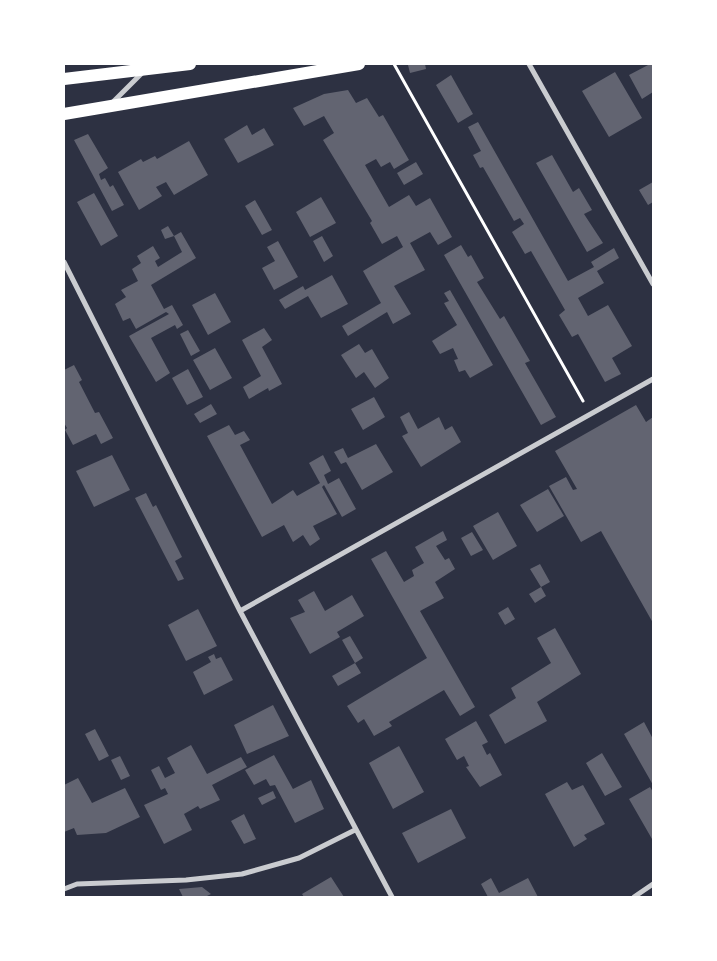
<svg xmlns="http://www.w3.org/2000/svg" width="717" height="961" font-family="'PT Sans',sans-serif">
<rect width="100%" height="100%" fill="#2d3142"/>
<path fill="#626471" d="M416,64H425L426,69L410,73L408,65Z
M650,64H653V92L642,99L629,75Z
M615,72L642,118L609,137L582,91Z
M451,75L473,114L458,123L436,85Z
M348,90L356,103L367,98L379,117L383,115L409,160L394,169L390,162L381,167L376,159L365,165L389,207L409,195L416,206L430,198L452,237L438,245L430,232L410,243L425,270L394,286L411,314L393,324L387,312L348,336L342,326L381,303L363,271L403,247L397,236L382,244L370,223L372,221L323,140L334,133L324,116L304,126L293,108L324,94Z
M478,122L568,281L594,267L591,262L614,248L619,258L597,271L604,283L578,298L588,316L608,305L632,346L612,358L621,374L605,382L578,334L572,337L559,315L565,310L531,251L525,254L512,232L524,224L520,218L514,221L483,167L480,168L473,155L481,151L468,127Z
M247,125L252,135L264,128L274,145L238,163L224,139Z
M88,134L108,168L99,174L101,180L105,178L110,187L113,185L124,205L112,211L74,140Z
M189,141L208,175L174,195L166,182L156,187L162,196L139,210L118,172L141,159L143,162L155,156L157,159Z
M552,155L573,192L579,188L592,210L584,214L603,243L587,252L536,163Z
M416,162L423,174L404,185L397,173Z
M653,182V202L648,205L639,190Z
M94,193L118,236L101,246L77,202Z
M321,197L336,223L310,237L296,212Z
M255,200L272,230L262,235L245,206Z
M168,226L174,236L181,232L196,258L151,285L164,309L172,305L183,325L177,329L175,325L151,338L170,373L156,382L129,336L169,314L166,312L136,329L130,318L123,321L115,304L126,297L121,290L138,281L132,269L141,263L137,256L153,246L160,258L155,261L158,267L182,252L174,236L165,239L161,230Z
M322,236L333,256L324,262L313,241Z
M278,241L298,277L274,290L262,268L275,261L267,247Z
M461,245L468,257L471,255L484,278L477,282L500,319L504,316L530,361L525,363L556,417L541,425L444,255Z
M332,275L348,304L321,318L308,296L285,309L279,300L303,286L305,290Z
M450,290L493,365L470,378L465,370L459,372L454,360L458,359L453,348L440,354L432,341L457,325L444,303L449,301L444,293Z
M215,293L231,322L208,335L192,305Z
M264,328L272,340L262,347L282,384L269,391L268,388L249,399L243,387L261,376L242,340Z
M188,330L200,351L191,356L180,334Z
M359,344L365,353L372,349L389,378L375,388L364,372L356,378L341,355Z
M215,348L232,378L210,390L193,360Z
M74,365L82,380L79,382L95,413L99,412L113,438L101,444L96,434L73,445L65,430L67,428L64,423V370Z
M188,369L203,397L187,405L172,378Z
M374,397L385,417L363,430L351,409Z
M211,404L217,414L200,423L194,414Z
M636,405L646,422L653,417V623L601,531L581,542L549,486L566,477L573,490L577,489L555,451Z
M409,412L418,429L439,417L445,430L452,426L461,442L421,467L402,436L408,433L400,417Z
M229,425L235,435L244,431L250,440L240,445L272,504L293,490L297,496L320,483L309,463L323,455L331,471L324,475L328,484L339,478L356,509L342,517L324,485L322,487L337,514L313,526L320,539L310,546L303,535L293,542L284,525L262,537L207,436Z
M376,444L393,472L362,490L346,462L341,464L334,452L343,448L348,458Z
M112,455L130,490L94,507L76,471Z
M548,489L564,516L537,532L520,505Z
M146,493L153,507L156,505L182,557L175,561L184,579L178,581L135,498Z
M498,512L517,546L493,560L473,526Z
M443,531L447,540L436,546L445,560L449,558L455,569L435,582L444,598L420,611L475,707L460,716L444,690L389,722L392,726L374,736L364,719L358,723L347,706L427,658L371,559L386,551L404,582L414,576L412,570L424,563L415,547Z
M472,532L483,550L471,556L461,538Z
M540,564L550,582L541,587L530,569Z
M541,587L546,596L535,603L529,594Z
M314,591L325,611L352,595L364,616L337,632L340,637L310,654L290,618L305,612L298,600Z
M508,607L515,619L505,625L498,613Z
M198,609L217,646L186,661L168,625Z
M555,628L581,674L537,702L547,721L505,744L489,715L516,698L511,688L551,663L537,638Z
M350,636L363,658L355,663L342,640Z
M214,654L216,659L221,657L233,680L204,695L193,672L211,662L208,657Z
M355,663L361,673L338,686L332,676Z
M273,705L289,736L247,754L234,725Z
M476,721L488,742L482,745L487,755L490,753L502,775L480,787L466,767L469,766L464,756L457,760L445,739Z
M644,722L653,739V785L624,734Z
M95,729L109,756L99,761L85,734Z
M191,745L207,774L241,757L247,767L212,785L220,800L200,809L198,806L184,814L192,830L164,844L144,805L168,794L165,788L161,790L151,770L159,766L165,778L175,773L167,758Z
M399,746L424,792L393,809L369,763Z
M602,753L622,787L605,796L586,763Z
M274,755L293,789L311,780L324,809L295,823L275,785L270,786L266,779L254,785L245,770Z
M120,756L130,776L121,780L111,760Z
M78,778L92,803L125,788L140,817L106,833L77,835L74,828L64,832V785Z
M567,782L572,790L583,785L605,824L584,835L587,839L574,847L545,794Z
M650,787L653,792L652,839L629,799Z
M273,791L276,798L262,805L258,798Z
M451,809L466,838L418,863L402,833Z
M244,814L256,839L244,844L231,821Z
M331,877L344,897H304L302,894Z
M491,878L499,893L528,878L538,897H488L481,884Z
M202,887L211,894L205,897H183L179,889Z"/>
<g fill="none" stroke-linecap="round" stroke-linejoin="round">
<path stroke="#fff" stroke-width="3" d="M394,64L583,401"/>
<path stroke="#caccd0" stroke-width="5" d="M529,64L653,284
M111,104L142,73
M64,262L240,611L392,897
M240,611L653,379
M64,889L77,884L186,880L242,874L299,858L355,830
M634,897L653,884"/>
<path stroke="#fff" stroke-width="12" d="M64,79L190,64
M64,114L359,64"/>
</g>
<rect width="717" height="961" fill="none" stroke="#ffffff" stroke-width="130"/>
</svg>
